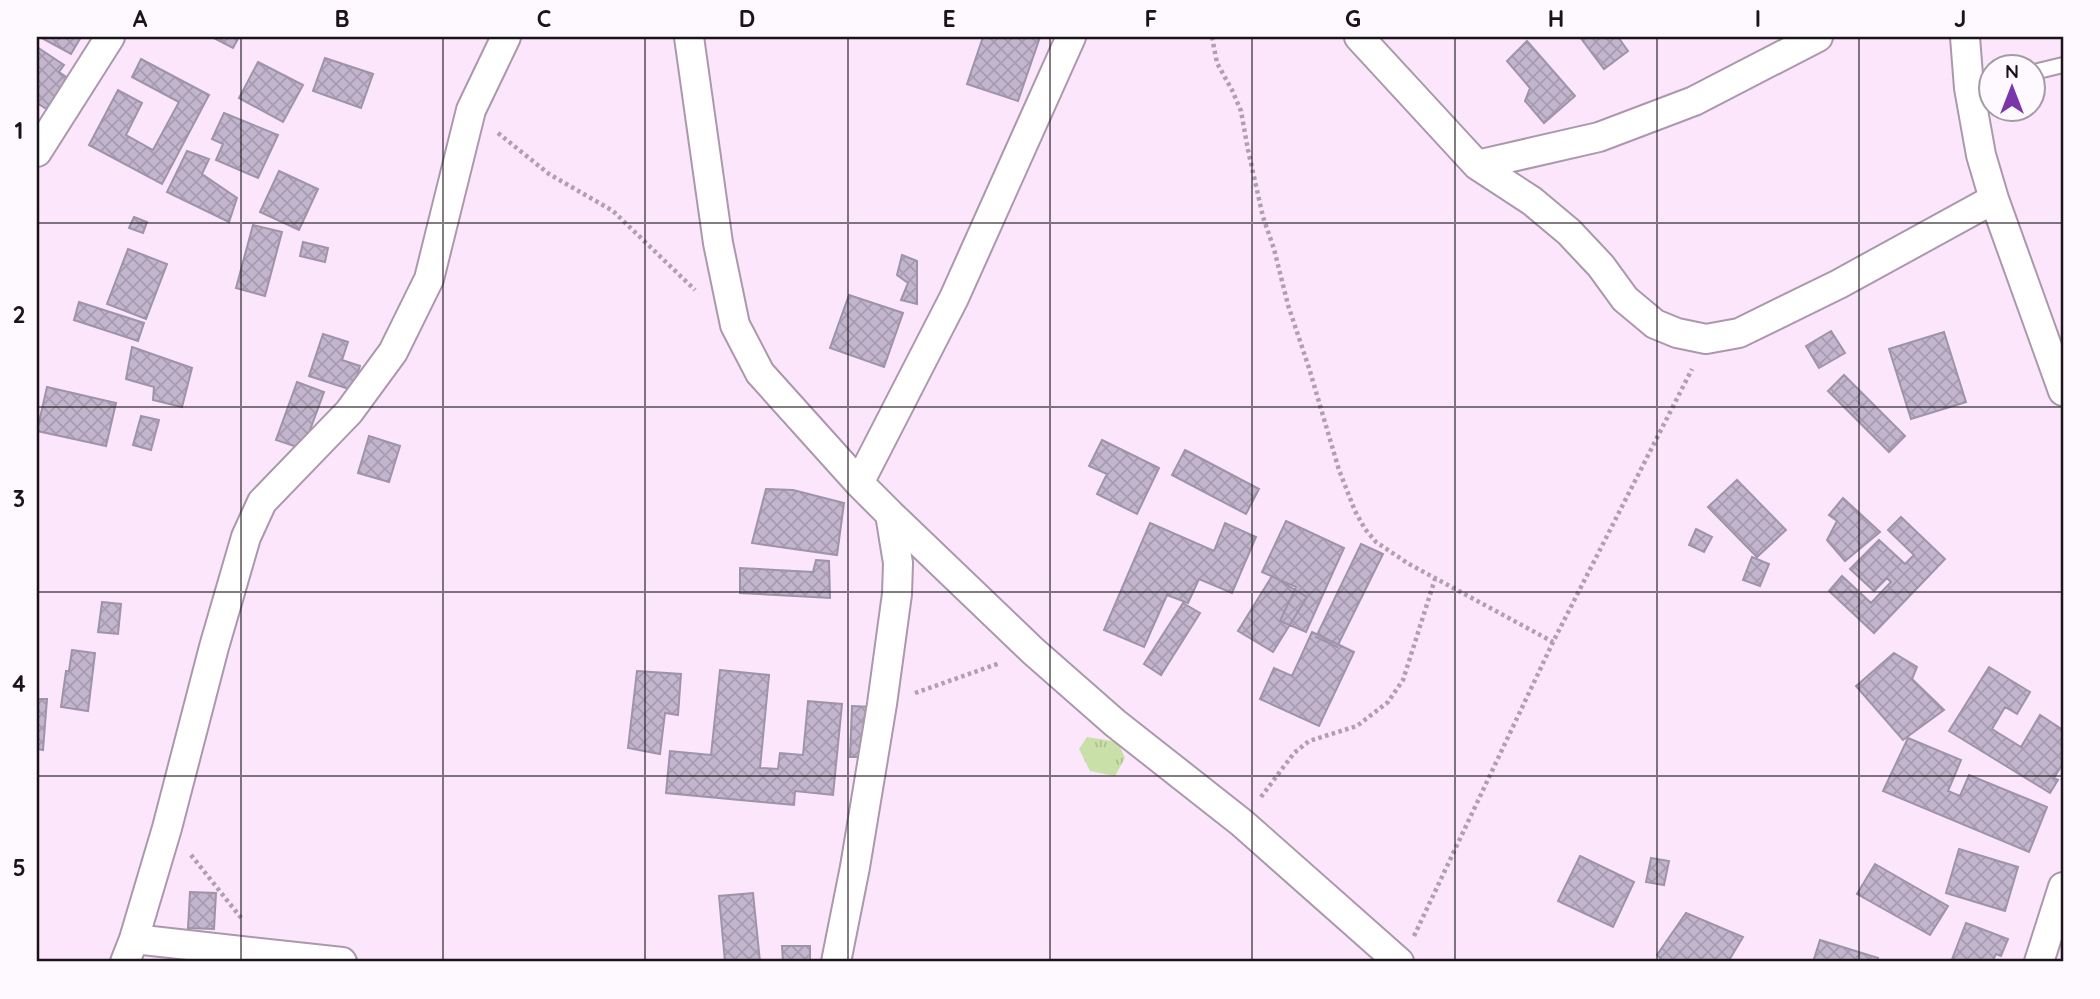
<svg xmlns="http://www.w3.org/2000/svg" width="2100" height="999" font-family="Quicksand,sans-serif">
<defs>
<pattern id="park-tufts" width="24" height="20" patternUnits="userSpaceOnUse" patternTransform="scale(1.75)"><rect width="24" height="20" fill="#c9e1a9"/><path d="M3 7l-1-3M5 7V3M7 7l1-3M15 17l-1-3M17 17v-4M19 17l1-3" fill="none" stroke="#acc091"/></pattern>
<pattern id="building-cross-hatch" width="8" height="8" patternUnits="userSpaceOnUse" patternTransform="scale(1.75)"><rect width="8" height="8" fill="#c2b5cd"/><path d="M0 0l8 8M0 8l8-8" fill="none" stroke="#a69baf"/></pattern>
</defs>
<rect width="100%" height="100%" fill="#fbe6fb"/>
<path fill="url(#park-tufts)" d="M1087,737L1118,742L1125,758L1115,776L1090,771L1079,749Z"/>
<path fill="url(#building-cross-hatch)" stroke="#9f93aa" stroke-width="2" d="M40,37H81L71,54Z
M212,37H239L233,48Z
M983,37H1040L1018,101L967,84Z
M1580,37H1618L1628,51L1604,69Z
M1527,41L1575,96L1544,123L1525,101L1530,88L1507,61Z
M37,47L64,65L59,72L72,81L51,112L37,103Z
M325,58L373,74L361,108L313,91Z
M141,59L209,95L162,184L89,145L118,90L142,103L126,135L153,150L179,102L132,77Z
M258,62L303,85L283,122L239,98Z
M224,113L278,135L258,178L216,160L223,144L212,139Z
M187,151L209,159L202,174L237,198L229,222L167,192Z
M279,171L318,189L299,230L260,212Z
M134,217L147,222L143,233L129,228Z
M253,225L282,232L265,296L236,288Z
M303,242L328,248L325,262L300,256Z
M128,249L167,264L146,319L107,304Z
M902,255L917,261V304L901,300L908,283L897,275Z
M849,295L903,313L884,367L830,348Z
M79,302L144,323L138,341L74,320Z
M1831,331L1845,353L1819,368L1806,346Z
M1944,332L1966,402L1911,419L1889,349Z
M323,334L348,342L342,360L360,366L352,390L309,376Z
M132,347L192,368L182,407L153,400L154,387L126,379Z
M1844,375L1905,436L1889,452L1828,391Z
M297,382L324,392L303,449L276,440Z
M47,387L116,403L106,446L37,431Z
M141,416L159,420L151,450L133,445Z
M369,436L400,446L389,482L358,473Z
M1102,440L1159,468L1137,514L1097,494L1107,474L1089,466Z
M1185,450L1259,489L1246,514L1172,475Z
M1737,480L1786,530L1757,557L1708,507Z
M766,489L793,490L844,503L837,555L752,543Z
M1843,498L1880,532L1845,561L1827,540L1837,521L1829,515Z
M1901,517L1945,559L1874,633L1829,591L1842,576L1871,603L1891,582L1887,578L1874,591L1850,569L1879,540L1905,564L1914,555L1888,530Z
M1286,521L1344,548L1306,632L1280,621L1296,587L1262,572Z
M1150,523L1214,551L1225,523L1256,537L1232,593L1199,579L1188,603L1167,595L1144,647L1104,630Z
M1696,529L1712,537L1704,552L1689,545Z
M1361,544L1383,554L1337,647L1316,637Z
M1752,557L1769,564L1760,586L1743,580Z
M816,560L829,561L830,598L740,593V568L813,572Z
M1272,576L1307,597L1273,652L1238,631Z
M102,602L121,604L118,634L98,632Z
M1183,603L1200,613L1161,675L1144,664Z
M1312,632L1354,652L1319,726L1260,699L1274,668L1292,676Z
M72,650L95,653L88,711L61,707L66,671H69Z
M1894,653L1917,667L1912,679L1944,710L1903,740L1856,686Z
M1989,667L2030,692L2017,714L2005,707L1992,729L2021,747L2040,715L2063,730V763L2054,778L2058,780L2050,793L1949,731Z
M720,670L769,675L760,768L778,769L780,753L803,755L808,701L842,704L833,795L795,791L794,805L666,793L670,751L711,755Z
M637,671L681,674L678,715L665,713L660,754L628,748Z
M37,699H47L43,750L37,749Z
M852,706L872,707L870,757H850Z
M1908,738L1961,760L1948,791L1960,796L1969,775L2047,807L2029,852L1883,791Z
M1959,849L2018,867L2005,911L1946,893Z
M1580,856L1634,882L1613,927L1558,901Z
M1651,858L1669,861L1664,885L1646,882Z
M1875,864L1948,906L1930,935L1857,894Z
M190,892L216,893L214,929L188,928Z
M753,893L760,962H725L719,896Z
M1686,913L1743,937L1728,962H1664L1657,955Z
M1966,923L2008,939L2001,956L1996,954L1992,962H1951Z
M1820,940L1878,958L1877,962H1813Z
M782,946H810V962H783Z"/>
<g fill="none" stroke-linecap="round" stroke-linejoin="round">
<defs>
<path id="lane" d="M2034,72L2063,65
M1969,88L1992,83"/>
<path id="street" d="M689,37L718,243L735,325L760,373L859,483L890,514L898,563L897,594L882,704L855,867L836,962
M1359,37L1477,165L1532,201L1569,232L1601,266L1625,299L1655,324L1677,333L1706,339L1739,333L1839,284L1994,199
M1965,37L1969,88L1981,155L1994,199L2063,391
M37,152L110,37
M1477,165L1599,137L1694,101L1818,37
M859,483L954,298L1071,37
M890,514L1033,651L1115,723L1242,823L1399,962
M134,939L342,962
M125,962L134,939L167,828L214,647L246,537L262,502L349,412L393,352L429,279L471,110L506,37
M2039,962L2063,887"/>
</defs>
<use href="#lane" stroke="#ab98ac" stroke-width="18"/>
<use href="#street" stroke="#ab98ac" stroke-width="32"/>
<path stroke="#b09fb0" stroke-width="4.5" stroke-dasharray="3.5 3.5" stroke-linecap="butt" d="M1212,37L1217,63L1232,90L1241,111L1248,150L1263,217L1274,249L1288,305L1309,368L1339,470L1355,511L1365,529L1376,542L1409,564L1553,642
M498,133L549,174L613,211L695,290
M915,693L1000,663
M1261,797L1294,753L1309,741L1357,726L1388,702L1403,680L1435,579
M191,855L242,919
M1414,936L1553,642L1692,369"/>
<use href="#lane" stroke="#fff" stroke-width="14"/>
<use href="#street" stroke="#fff" stroke-width="28"/>
</g>
<path fill="none" stroke="#1a131a" stroke-width="2" stroke-opacity="0.55" d="M241,37V962M443,37V962M645,37V962M848,37V962M1050,37V962M1252,37V962M1455,37V962M1657,37V962M1859,37V962M37,223H2063M37,407H2063M37,592H2063M37,776H2063"/>
<rect width="2100" height="999" fill="none" stroke="#fdf9fe" stroke-width="77"/>
<g transform="translate(2012 88)"><circle r="33" fill="#fdf9fe" stroke="#a29da3" stroke-width="2"/>
<path d="M0-5L12 26L0 18L-12 26Z" fill="#7b37aa"/>
<text y="-10" font-size="19" font-weight="bold" text-anchor="middle" fill="#1a131a">N</text>
</g>
<rect x="38" y="38" width="2024" height="922" fill="none" stroke="#1a131a" stroke-width="2.5"/>
<g font-size="23" text-anchor="middle" font-weight="bold" fill="#1a131a">
<text x="140" y="27">A</text>
<text x="342" y="27">B</text>
<text x="544" y="27">C</text>
<text x="747" y="27">D</text>
<text x="949" y="27">E</text>
<text x="1151" y="27">F</text>
<text x="1353" y="27">G</text>
<text x="1556" y="27">H</text>
<text x="1758" y="27">I</text>
<text x="1960" y="27">J</text>
<text x="19" y="139">1</text>
<text x="19" y="323">2</text>
<text x="19" y="507">3</text>
<text x="19" y="692">4</text>
<text x="19" y="876">5</text>
</g>
</svg>
